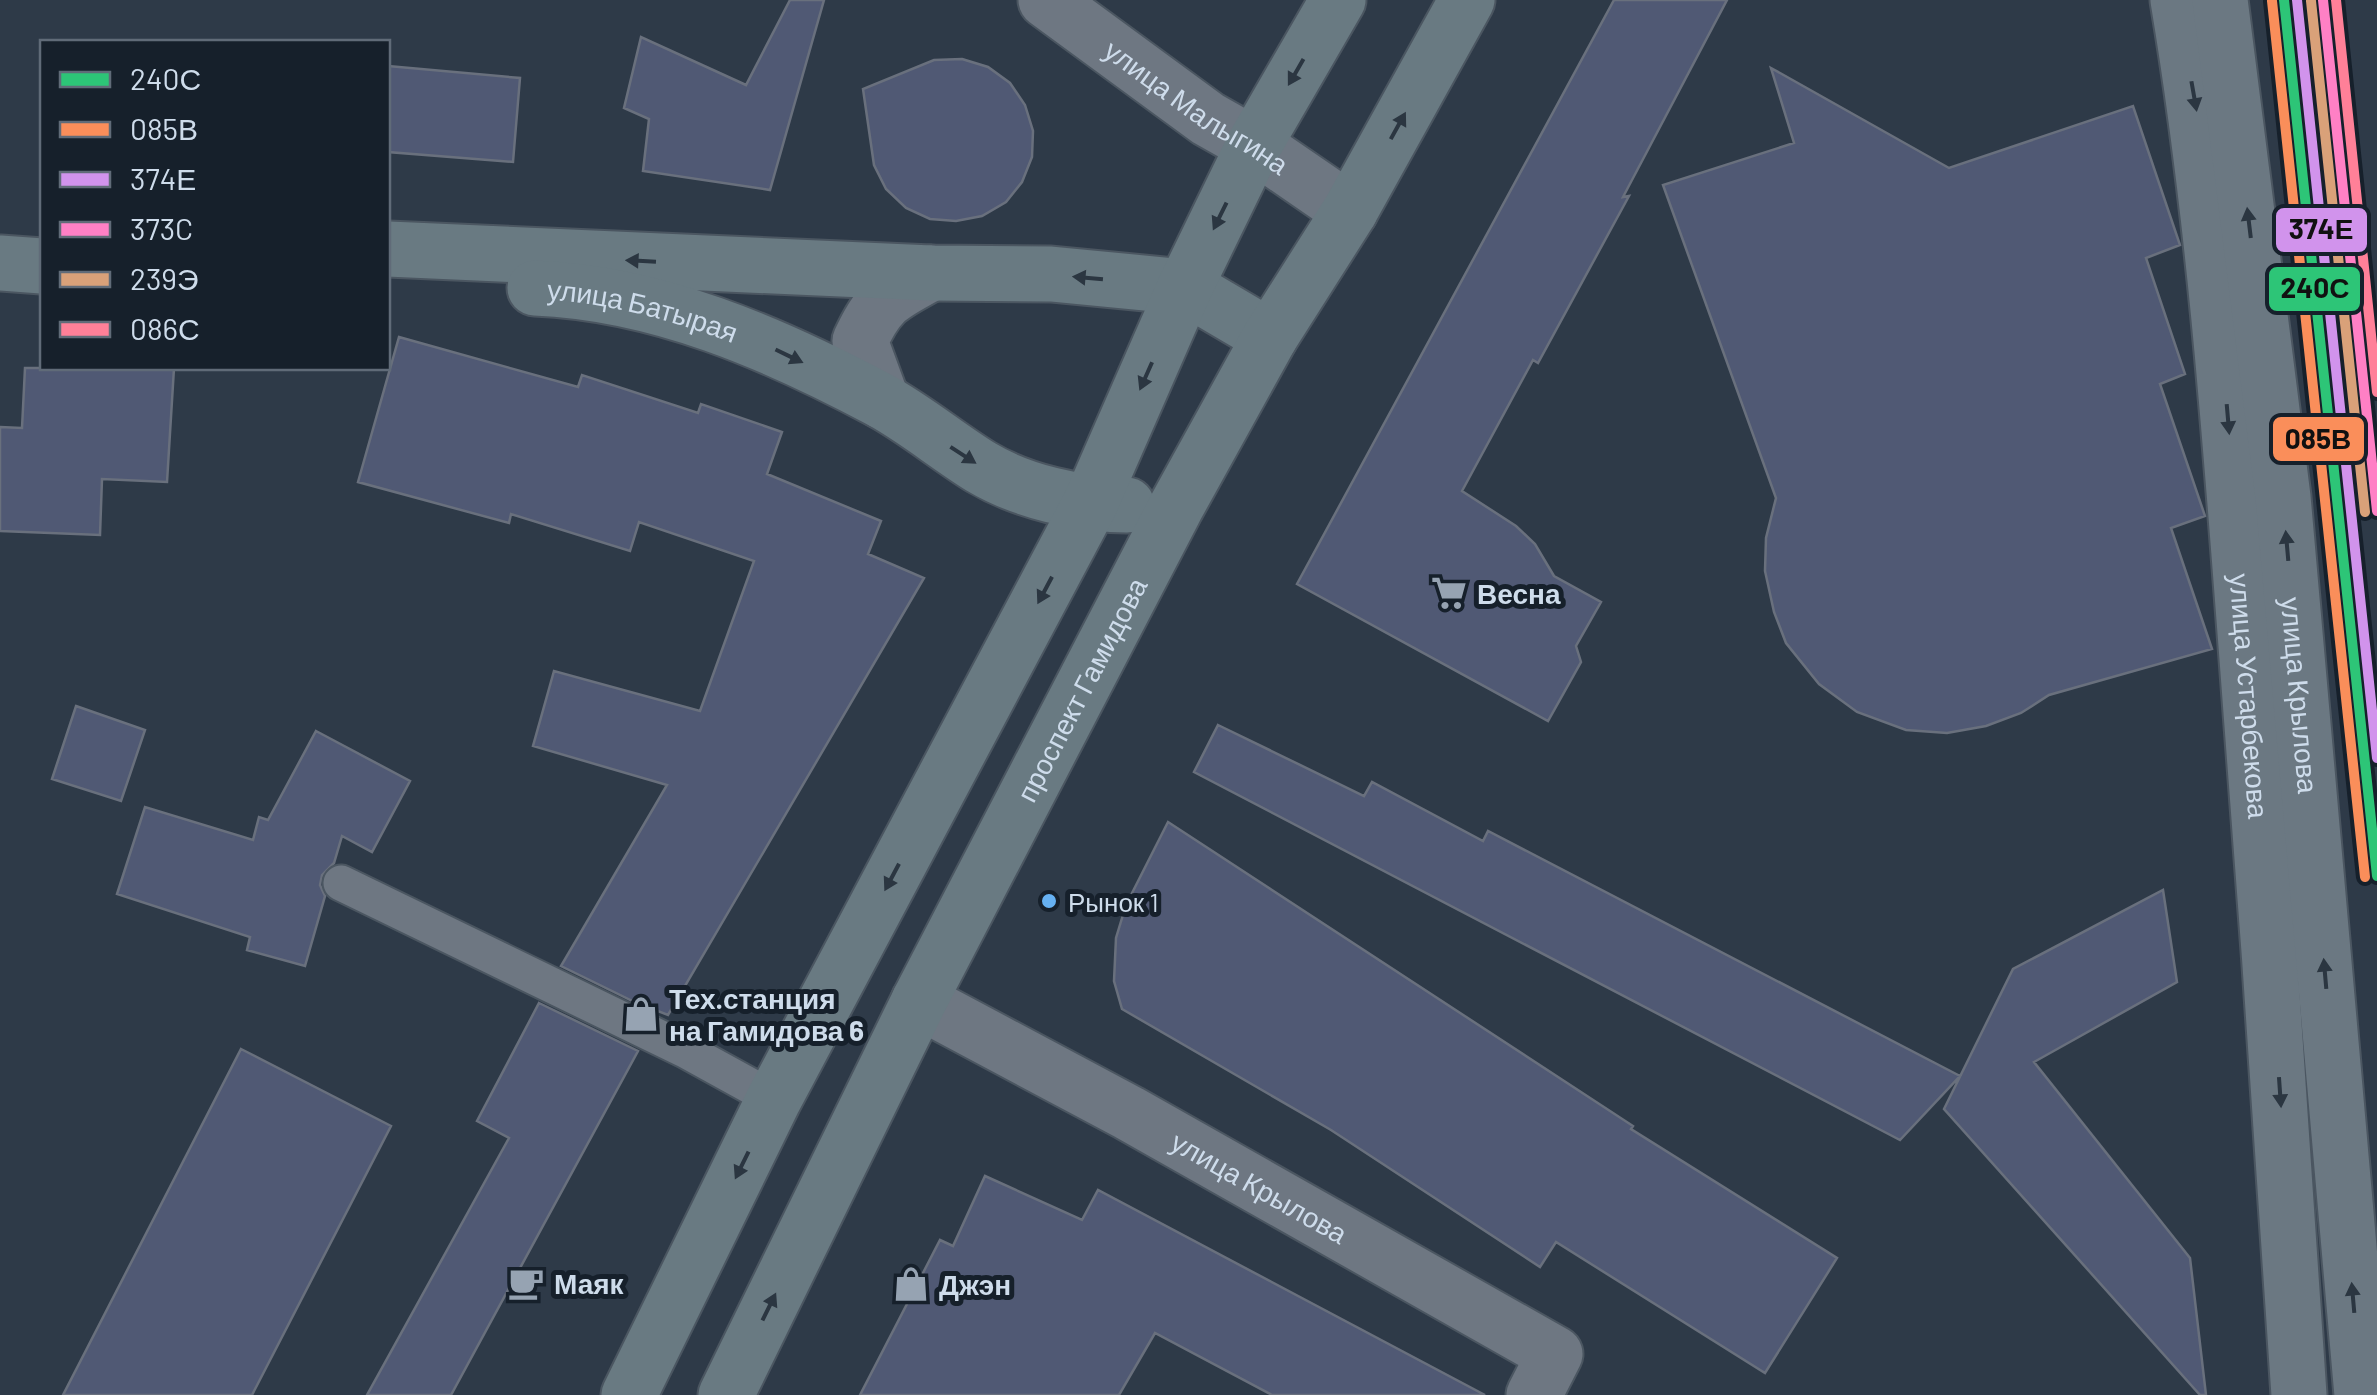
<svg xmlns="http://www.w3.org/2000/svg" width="2377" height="1395" font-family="Barlow,sans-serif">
<rect width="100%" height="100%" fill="#2e3a48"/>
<path fill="#505974" stroke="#69707d" stroke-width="2.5" d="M790,0H824L770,190L643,171L649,119L624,108L641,37L746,85Z
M1614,0H1727L1623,197L1629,196L1538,363L1533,360L1462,491L1516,526L1535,544L1554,576L1601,602L1576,646L1581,662L1548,721L1297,584Z
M962,59L988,67L1010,83L1025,105L1033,131L1032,157L1022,182L1006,202L982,216L956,221L930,219L906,208L886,189L874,165L863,89L934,60Z
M388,66L520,78L513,162L388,152Z
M1771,68L1949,168L2133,106L2180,245L2146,258L2185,374L2160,384L2205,516L2171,528L2212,649L2049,695L2021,713L1986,726L1947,733L1906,730L1857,712L1819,684L1786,643L1774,612L1765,571L1766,538L1776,498L1663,185L1794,143Z
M399,337L578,387L582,375L698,413L701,404L782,432L767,474L881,521L868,554L924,578L668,1015L658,1011L657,1013L561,966L667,785L533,746L554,671L700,711L754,561L639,522L630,551L511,514L509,523L358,482Z
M25,368H174L167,482L102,479L100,535L0,531V427L22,428Z
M76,706L145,730L121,801L52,779Z
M1218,725L1364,796L1372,782L1483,841L1488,831L1960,1076L1900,1140L1194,772Z
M316,731L410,781L372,852L342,836L334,863L322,875L320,885L325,896L305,966L247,950L250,937L117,894L145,807L253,840L259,817L268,820Z
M1168,822L1633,1126L1631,1129L1837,1258L1765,1373L1556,1242L1540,1267L1331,1130L1122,1009L1114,981L1116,938L1126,905Z
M2163,890L2177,982L2034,1062L2190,1258L2206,1395H2200L1944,1109L2013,969Z
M539,1003L638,1051L451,1395H367L509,1138L477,1121Z
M241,1049L391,1126L252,1395H63Z
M985,1176L1082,1220L1098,1190L1485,1395H1272L1155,1333L1119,1395H860L940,1240L953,1246Z"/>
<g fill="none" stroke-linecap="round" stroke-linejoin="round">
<defs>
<path id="service" d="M341,883L685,1050L774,1099"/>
<g id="minor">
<path id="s1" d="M919,1001L1129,1113L1555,1354L1534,1395"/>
</g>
<g id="tertiary">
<path id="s2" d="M1046,0L1208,119L1254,145L1350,211"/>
<path d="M882,401L860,341C880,297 891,296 931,273"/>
</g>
<g id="secondary">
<path id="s3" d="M2178,0C2213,209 2229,421 2245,632C2265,886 2283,1141 2299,1395"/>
<path id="s4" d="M2220,0L2283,497L2362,1395"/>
</g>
<g id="primary">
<path d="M388,249L931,273L1051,274L1185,287L1270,337"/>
<path d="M0,263L42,266"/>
<path id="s5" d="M535,288C658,293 773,343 880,400C915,419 947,446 981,467C1023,492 1078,504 1127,505"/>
<path d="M629,1395L774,1099L1090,504L1185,287L1254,145L1338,0"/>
<path id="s6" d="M726,1395L919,1001L1176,507L1270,337L1350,211L1467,0"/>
</g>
</defs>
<use href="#service" stroke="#4b5661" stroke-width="39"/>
<use href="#minor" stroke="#4b5661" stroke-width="59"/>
<use href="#tertiary" stroke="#4b5661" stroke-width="59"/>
<use href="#secondary" stroke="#4b5661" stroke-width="59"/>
<use href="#primary" stroke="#4b5661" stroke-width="59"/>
<use href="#service" stroke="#6e7782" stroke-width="35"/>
<use href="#minor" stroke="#6e7782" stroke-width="55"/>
<use href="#tertiary" stroke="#6e7782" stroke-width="55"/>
<use href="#secondary" stroke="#6b7882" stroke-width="55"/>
<use href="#primary" stroke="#697a82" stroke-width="55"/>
<defs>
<path id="rail-1" d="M2284,0L2377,876"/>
<path id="rail-2" d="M2272,1L2365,877"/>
<path id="rail-3" d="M2297,0L2377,758"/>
<path id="rail-4" d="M2323,0L2377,511"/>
<path id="rail-5" d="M2311,1L2365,512"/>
<path id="rail-6" d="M2336,0L2377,392"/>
</defs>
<use href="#rail-1" stroke="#16202b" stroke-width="18"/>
<use href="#rail-2" stroke="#16202b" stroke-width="18"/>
<use href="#rail-3" stroke="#16202b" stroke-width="18"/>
<use href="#rail-4" stroke="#16202b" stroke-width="18"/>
<use href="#rail-5" stroke="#16202b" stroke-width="18"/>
<use href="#rail-6" stroke="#16202b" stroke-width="18"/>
<use href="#rail-1" stroke="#2dc577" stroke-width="10"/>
<use href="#rail-2" stroke="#fa8e5a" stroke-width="10"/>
<use href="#rail-3" stroke="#d193ec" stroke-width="10"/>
<use href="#rail-4" stroke="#ff80c5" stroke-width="10"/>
<use href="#rail-5" stroke="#d9a179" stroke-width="10"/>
<use href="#rail-6" stroke="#ff8098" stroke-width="10"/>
</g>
<defs><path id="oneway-solid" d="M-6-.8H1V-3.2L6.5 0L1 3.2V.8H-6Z" transform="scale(2.5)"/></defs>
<g fill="#2b3641">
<use href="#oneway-solid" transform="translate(1296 72) rotate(120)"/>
<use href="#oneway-solid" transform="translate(2194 96) rotate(80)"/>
<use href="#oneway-solid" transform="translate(1398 126) rotate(-61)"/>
<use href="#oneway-solid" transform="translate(1220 216) rotate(116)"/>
<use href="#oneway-solid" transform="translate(2249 223) rotate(-97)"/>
<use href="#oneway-solid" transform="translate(641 261) rotate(-177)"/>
<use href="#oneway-solid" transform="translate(1088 278) rotate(-175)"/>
<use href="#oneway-solid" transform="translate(789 356) rotate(26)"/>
<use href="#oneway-solid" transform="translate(1146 376) rotate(114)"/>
<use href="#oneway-solid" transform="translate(2228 419) rotate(85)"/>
<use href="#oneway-solid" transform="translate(963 455) rotate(33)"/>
<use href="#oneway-solid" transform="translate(2287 546) rotate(-95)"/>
<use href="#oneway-solid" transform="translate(1045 590) rotate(118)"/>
<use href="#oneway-solid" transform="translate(892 877) rotate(118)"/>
<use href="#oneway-solid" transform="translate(2325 974) rotate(-95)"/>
<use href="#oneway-solid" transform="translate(2280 1092) rotate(86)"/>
<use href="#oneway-solid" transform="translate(742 1165) rotate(116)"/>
<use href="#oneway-solid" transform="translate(2353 1298) rotate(-95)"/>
<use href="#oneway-solid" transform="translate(769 1307) rotate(-64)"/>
</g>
<defs>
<symbol id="supermarket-bare" viewBox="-9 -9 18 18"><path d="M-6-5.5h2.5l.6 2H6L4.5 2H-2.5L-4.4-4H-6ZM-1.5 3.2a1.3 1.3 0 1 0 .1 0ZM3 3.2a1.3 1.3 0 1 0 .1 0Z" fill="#96a3b2" stroke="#16202b" stroke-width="2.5" paint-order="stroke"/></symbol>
<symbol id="shop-bare" viewBox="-9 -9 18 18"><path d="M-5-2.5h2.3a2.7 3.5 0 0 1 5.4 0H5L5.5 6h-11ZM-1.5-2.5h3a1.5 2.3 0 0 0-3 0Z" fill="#96a3b2" stroke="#16202b" stroke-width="2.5" paint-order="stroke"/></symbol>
<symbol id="cafe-bare" viewBox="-9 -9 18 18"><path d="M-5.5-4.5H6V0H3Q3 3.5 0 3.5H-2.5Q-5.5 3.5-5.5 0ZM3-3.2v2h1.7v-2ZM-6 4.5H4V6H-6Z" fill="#96a3b2" stroke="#16202b" stroke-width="2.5" paint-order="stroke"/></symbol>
</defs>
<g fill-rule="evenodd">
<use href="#supermarket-bare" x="1424" y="568" width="50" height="50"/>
<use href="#shop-bare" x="616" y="989" width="50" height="50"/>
<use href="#cafe-bare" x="501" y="1258" width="50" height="50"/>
<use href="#shop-bare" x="886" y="1259" width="50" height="50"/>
</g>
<circle fill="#66b1f2" stroke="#16202b" stroke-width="4" cx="1049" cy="901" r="9"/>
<g text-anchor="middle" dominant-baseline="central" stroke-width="10" stroke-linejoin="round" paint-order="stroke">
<g font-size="26" fill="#cedceb" stroke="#16202b" text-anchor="start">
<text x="1068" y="901">Рынок 1</text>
</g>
<g font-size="28" fill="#cedceb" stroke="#16202b">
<text stroke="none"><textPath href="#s2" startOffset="185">улица Малыгина</textPath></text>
<text stroke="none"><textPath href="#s5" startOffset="110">улица Батырая</textPath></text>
<text stroke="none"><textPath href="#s6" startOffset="790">проспект Гамидова</textPath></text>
<text stroke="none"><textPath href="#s3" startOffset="700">улица Устарбекова</textPath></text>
<text stroke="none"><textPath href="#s4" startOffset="700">улица Крылова</textPath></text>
<text stroke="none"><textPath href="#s1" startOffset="388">улица Крылова</textPath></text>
</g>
<g font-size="28" font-weight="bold" fill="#cedceb" stroke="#16202b" text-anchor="start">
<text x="1477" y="593">Весна</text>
<text x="669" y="998">Тех.станция<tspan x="669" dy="32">на Гамидова 6</tspan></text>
<text x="554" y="1283">Маяк</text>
<text x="939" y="1284">Джэн</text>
</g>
</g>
<g stroke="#16202b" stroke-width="4">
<rect x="2274" y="206" width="95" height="48" rx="10" fill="#d193ec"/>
<rect x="2267" y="265" width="95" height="48" rx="10" fill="#2dc577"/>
<rect x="2271" y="415" width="95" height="48" rx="10" fill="#fa8e5a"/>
</g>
<g font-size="28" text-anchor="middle" font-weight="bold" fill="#111">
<text x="2321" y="239">374Е</text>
<text x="2315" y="298">240С</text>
<text x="2318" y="449">085В</text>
</g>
<rect x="40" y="40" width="350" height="330" fill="#16202b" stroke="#606b78" stroke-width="2.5"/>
<rect x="60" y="72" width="50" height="15" fill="#2dc577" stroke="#606b78" stroke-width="2.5"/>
<text x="130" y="90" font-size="30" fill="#cedceb">240С</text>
<rect x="60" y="122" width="50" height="15" fill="#fa8e5a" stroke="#606b78" stroke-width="2.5"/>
<text x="130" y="140" font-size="30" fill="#cedceb">085В</text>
<rect x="60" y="172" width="50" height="15" fill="#d193ec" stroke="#606b78" stroke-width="2.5"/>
<text x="130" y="190" font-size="30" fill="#cedceb">374Е</text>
<rect x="60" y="222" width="50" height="15" fill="#ff80c5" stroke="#606b78" stroke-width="2.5"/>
<text x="130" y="240" font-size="30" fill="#cedceb">373C</text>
<rect x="60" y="272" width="50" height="15" fill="#d9a179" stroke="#606b78" stroke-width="2.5"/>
<text x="130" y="290" font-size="30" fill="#cedceb">239Э</text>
<rect x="60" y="322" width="50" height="15" fill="#ff8098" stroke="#606b78" stroke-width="2.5"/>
<text x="130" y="340" font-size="30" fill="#cedceb">086С</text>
</svg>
